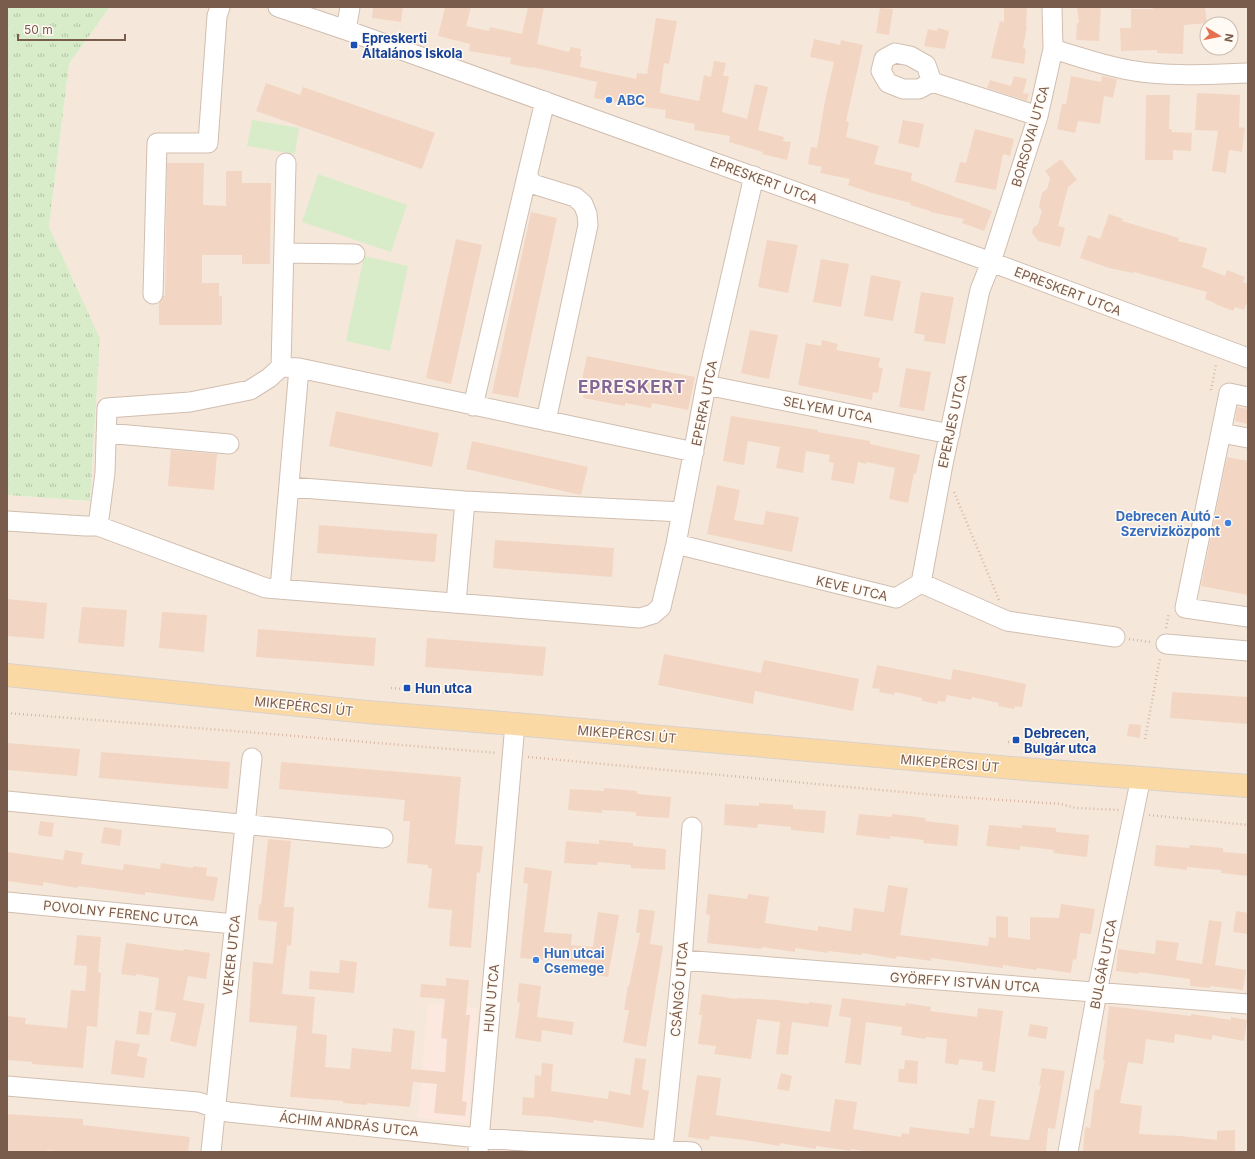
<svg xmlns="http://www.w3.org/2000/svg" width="1255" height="1159" font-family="Inter,sans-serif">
<defs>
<pattern id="grass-tufts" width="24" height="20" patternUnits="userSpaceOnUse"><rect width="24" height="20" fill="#d8ecc9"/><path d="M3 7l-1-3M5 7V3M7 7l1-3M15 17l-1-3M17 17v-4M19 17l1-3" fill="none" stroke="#b4c2a5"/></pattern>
</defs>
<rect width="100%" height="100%" fill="#fdf6ec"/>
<path fill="#f5e8da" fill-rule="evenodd" d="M110,7H1248V1152H7V495L90,501L100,340L49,227L69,64ZM1207,24H1231V48H1207Z"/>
<path fill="#fde8e0" d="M428,1004L478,1008L468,1123L418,1118Z"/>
<path fill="url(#grass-tufts)" d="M7,7H110L69,64L49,227L100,339L90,501L7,495Z"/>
<path fill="#d8ecc9" d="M252,120L299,128L295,154L247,146Z
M318,174L407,205L391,252L302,222Z
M364,256L408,266L390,351L346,341Z"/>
<path fill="#f3d5c3" d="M373,7H403L401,22L372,18Z
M445,7H471L466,26L489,31L490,27L522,34L528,7H544L537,44L569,52L571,47L581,49L580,56H582L580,67L636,79L637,73L647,74L656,18L677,21L669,64L664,63L660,93L699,101L704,75L711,77L714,61L726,63L723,76H729L722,112L747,119L755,84L768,87L758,130L784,137L783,141L791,142L787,160L762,154L763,152L729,142L730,136L694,130L695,124L665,118L666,110L635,106L594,98L597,82L532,67L531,68L510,64L511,58L469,51L470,44L438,36Z
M1004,7H1027L1026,27H1027L1023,48L1026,49L1024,64L991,58L1000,21L1004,22Z
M1077,7H1101L1099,41L1076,40L1077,23H1079Z
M1153,7H1205L1207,23L1184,25L1183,54L1157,53V50L1121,51L1120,28H1131V9H1153Z
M880,8L893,9L889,35L876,33Z
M938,28L949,31L945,49L924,46L928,29L937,31Z
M814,39L840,45L841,40L863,45L846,121L849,122L846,137L879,146L874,164L912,173L911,180L992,211L984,231L962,223L964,219L930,212V211L910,205L911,203L875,194L848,185L850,179L820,173L822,167L808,164L811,147L817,148L825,101L834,62L810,57Z
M1014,76L1027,79L1023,93L1029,94L1027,101L987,88L990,80L1011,86Z
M1071,76L1101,82L1102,76L1117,79L1113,98L1104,96L1100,124L1078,121L1075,133L1057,129L1062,104H1066Z
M266,83L300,95L303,87L435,133L422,169L256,111Z
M1197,93L1240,95L1239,127L1245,128L1242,152L1229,150L1226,173L1212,171L1218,131L1195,130Z
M1146,95H1170L1169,129H1172V132L1192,133L1191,151L1173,150V160H1145Z
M903,120L924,124L919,148L898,143Z
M975,129L1014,139L1010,156L1003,154L996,190L955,182L960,162L966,163Z
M1061,159L1077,180L1068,187L1058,226L1065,228L1060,247L1038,241L1032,233L1033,228L1038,224L1042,211L1039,207L1042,193L1047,189L1050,178L1045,171Z
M167,163H204L203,205L226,206V171H242V183H271L270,264H242V255H202V283H219V296H222V325H159V303L163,296H165Z
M531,212L557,218L518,398L492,393Z
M1109,214L1123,219L1122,221L1179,238L1178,241L1207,248L1202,267L1225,276L1227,270L1245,277L1243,282L1248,284V300L1244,310L1235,307L1233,311L1215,304V303L1205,299L1207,292L1134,272L1133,273L1109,268L1080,258L1088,235L1100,239Z
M456,239L482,245L451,384L426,378Z
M767,240L798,245L788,293L758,287Z
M821,259L849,264L841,307L813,302Z
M871,275L901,281L893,321L864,316Z
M921,292L954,297L945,344L924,341L925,335L914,333Z
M750,330L778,335L769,379L741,373Z
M822,340L838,344L836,350L880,358L878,367L883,368L878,393L873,392L872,400L798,385L806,343L821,346Z
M587,356L695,377L688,410L652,403L651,408L625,403V406L583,398L585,390L580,389Z
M906,368L931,372L924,411L899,407Z
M1237,407L1248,409V424L1235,421Z
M336,411L439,433L432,467L329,446Z
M731,416L818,430V432L870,441V444L920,455L916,474L914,473L908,503L889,499L895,468L866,462V464L858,462L854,484L831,480L834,463L829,462L830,455L806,451L803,473L776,468L780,447L748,441L744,465L723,461Z
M472,441L588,467L581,495L466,469Z
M171,450L217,454L214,490L168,486Z
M1227,457L1248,461V595L1201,586Z
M717,485L740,490L734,520L763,525L766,511L799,517L792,552L707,534Z
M319,525L437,534L435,562L317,553Z
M495,540L614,548L612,577L493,568Z
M7,599L47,603L44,639L7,636Z
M82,607L127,610L124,647L78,643Z
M162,612L207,615L204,652L159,648Z
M258,629L376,638L374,666L256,657Z
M427,638L546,647L543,676L425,667Z
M664,654L761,673L764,660L859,679L853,711L755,691L753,704L658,685Z
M877,665L951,680L953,669L1026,684L1022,707L1015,706L1014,709L998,706L999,703L972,697L971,700L947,695L945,702L938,701L937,704L922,701V698L895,692L894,695L879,692L880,689L872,688Z
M1172,692L1248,697V724L1170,718Z
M1129,724L1141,725L1140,738L1127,736Z
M7,743L80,749L77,776L7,770Z
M101,752L230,762L228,789L99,778Z
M281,762L461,777L455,844L483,846L480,873L477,872L471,948L449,946L452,910L428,908L432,869L428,868V865L407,863L410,821H403L405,800L279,789Z
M604,788L637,791V794L671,797L669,818L636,816V812L602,810V813L568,810L570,789L604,791Z
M759,803L793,805V809L826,811L824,833L791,830V827L758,824L757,828L724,825L725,804L759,806Z
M859,814L892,817V814L926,818L925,821L959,825L957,846L923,843L924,840L890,836V839L856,835Z
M40,821L54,823L52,837L38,835Z
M989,825L1022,828V825L1056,828V832L1089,835L1087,857L1053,853L1054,850L1020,846V850L986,846Z
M104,827L122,830L120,846L101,843Z
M268,839L291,841L284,907H294L291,946L287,945L282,994L315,997L312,1033L327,1035L325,1067L350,1069L352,1048L391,1052L393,1028L415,1031L411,1069L445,1072L447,1039L441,1038L445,999L420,997L421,984L446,986V978L469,980L466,1015H470L462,1101L467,1102L465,1116L434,1113L437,1084L413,1082L410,1107L367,1103V1105L343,1103V1101L290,1097L297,1026L249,1022L253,962L273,964L277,922L258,920L259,904L261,905Z
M599,840L633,843V846L666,849L665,870L631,868V865L598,862L597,865L564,863L566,841L599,844Z
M1156,845L1189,848L1190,845L1223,848V852L1248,854V876L1221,873V870L1187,867V870L1154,866Z
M65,850L83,853L81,864L123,870L124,864L160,869L161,863L193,868V866L207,868L206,876L218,877L214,901L145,892V895L78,886L77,888L43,882V886L7,881V852L63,860Z
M525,867L552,871L544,932L572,934L571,945L593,947L598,912L619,915L608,977L591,974L594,963L543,959V960L520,958L528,884L523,883Z
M888,885L908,888L900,935L988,946L989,937L996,938V916L1008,917V937L1030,940V917L1059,918L1061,904L1095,909L1091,934L1080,933L1076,960L1073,959L1071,973L1037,968L1036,970L1003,965V968L931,958V961L897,956L896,959L862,953V955L828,951V953L795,948V952L762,947V949L707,943L710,915L706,914L708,894L747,899L748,894L769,897L765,923L818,931V926L851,931L854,908L884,912Z
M639,909L655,911L650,944L663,946L646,1047L623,1042L629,1010H624L628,986H629L640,933H636Z
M1236,911L1248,913V934L1233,932Z
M1209,920L1222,922L1215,965L1246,970L1243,990L1210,986V988L1190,986V979L1139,972V974L1116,971L1118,949L1155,954L1156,940L1179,943L1176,960L1202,964Z
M77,935L101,937L98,972L101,973L97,1027L87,1026L83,1068L32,1064V1062L7,1060V1016L26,1018L25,1024L67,1028L71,990L85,991L87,966L74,965Z
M126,943L183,951L184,949L210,953L206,979L188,976L183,1000L205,1004L196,1047L170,1041L176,1013L155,1010L159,978L136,974V976L121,974Z
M340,960L357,962L354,993L309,989L310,971L339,973Z
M519,983L541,986L537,1017L574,1022L572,1035L542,1030L541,1042L515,1038L520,1003L517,1002Z
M702,994L737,999V998L777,1000L809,1004V1002L832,1005L828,1027L792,1022L788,1055L776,1054L780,1022L757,1019L751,1059L714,1054L716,1046L698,1044L702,1015H699Z
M842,998L905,1006L906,1003L931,1007L930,1011L977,1017L978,1008L1003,1011L995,1072L982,1070L983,1062L959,1059L958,1065L945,1063L947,1039L926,1037L925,1039L901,1035L902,1027L866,1022L861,1065L845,1063L851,1018L839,1016Z
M1109,1006L1191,1016V1014L1231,1020V1017L1247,1020L1244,1041L1212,1035V1040L1175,1034L1174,1043L1146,1039L1143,1064L1128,1062L1120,1103L1142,1106L1139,1134L1180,1136L1217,1140V1131L1235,1130V1152H1083L1085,1127L1090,1128L1095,1089L1099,1090L1105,1060H1103Z
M139,1011L152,1013L149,1035L136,1034Z
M1030,1024L1048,1027L1046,1039L1028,1036Z
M115,1040L140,1044L137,1056L147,1058L144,1078L111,1074Z
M635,1058L646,1059L642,1089L649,1091L643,1128L594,1120L593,1123L552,1117L522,1115L523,1097L534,1098L535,1075L541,1076L542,1063L553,1064L551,1091L608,1099L609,1091L630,1095Z
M905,1060L918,1061L917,1084L898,1082L899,1069H904Z
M1042,1068L1065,1071L1055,1129L1048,1128L1046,1152H870L851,1149V1151L816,1146V1149L780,1143L779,1146L745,1140L710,1136L709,1140L688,1137L697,1075L721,1078L716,1115L830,1132L835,1099L857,1102L853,1129L901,1137L902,1133L909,1134L910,1127L969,1134V1128H974L978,1099L995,1101L990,1136L1029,1140L1041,1085H1039Z
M781,1073L792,1076L789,1091L777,1089Z
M7,1114L83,1119V1125L190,1137L188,1152H62L47,1150V1152H7Z"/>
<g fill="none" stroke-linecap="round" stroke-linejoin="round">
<defs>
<path id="minor" d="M278,7L346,30L991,262L1248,358
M346,30L350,7
M1053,49C1080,57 1107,67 1135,71C1172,77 1211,74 1248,73
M932,82L926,65L910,56L895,53L884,59L881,71L888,83L903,89H919L932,82L1038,116
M545,101L527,176L533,184L575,197L583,204L587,214L588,225L546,421
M284,253L355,254
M153,294L157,143H208L217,16L220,7
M281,367L286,163
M706,385L950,434
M1248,397L1229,393L1185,608L1248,617
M473,406L527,176
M106,433L229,444
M1221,433L1248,438
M290,487L465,501L682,512
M7,521L85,526H98L105,473L107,408L190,402L250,390L269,378L281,367L299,368L694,452
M98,526L266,588L640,618L653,614L661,607L676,544L706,385L754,176
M676,544L896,598L921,583L1007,621L1115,637
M921,583L943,464L980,290L991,262L1038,116L1053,49L1052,7
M280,589L299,368
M456,603L465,501
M1166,644L1248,651
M7,801L383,838
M7,902L234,924
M682,960L1248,1004
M7,1086L198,1102L228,1112L479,1138L692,1152
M663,1149L682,960L692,827
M211,1152L252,758
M478,1152L515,724
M1068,1152L1097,992L1141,777"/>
<path id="major" d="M7,675L367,712L515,724L1024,769L1248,786"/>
</defs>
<use href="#minor" stroke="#d1beb0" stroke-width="21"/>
<use href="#major" stroke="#dad1cd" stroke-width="24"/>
<path stroke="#d9b8a5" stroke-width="2.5" stroke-dasharray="1 3" stroke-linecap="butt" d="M1211,390L1216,364
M954,492L999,600
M1166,628L1169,613
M1129,639L1150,642
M391,688L448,693
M7,713L259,733L497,753
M1145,739L1160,658
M1008,742L1056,745
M528,757L945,796L1061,804L1076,808L1119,810
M1149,815L1248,825"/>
<use href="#minor" stroke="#fff" stroke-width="19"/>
<use href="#major" stroke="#fbd9a5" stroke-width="22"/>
</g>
<g fill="#1a4fb4" stroke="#fffaf3" stroke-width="1.5">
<rect x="350" y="41" width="8" height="8" rx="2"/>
<rect x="403" y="684" width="8" height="8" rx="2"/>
<rect x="1012" y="736" width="8" height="8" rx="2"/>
</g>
<g fill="#3f7fe0" stroke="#fffaf3" stroke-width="1.5">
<circle cx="609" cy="100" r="4"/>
<circle cx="1228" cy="523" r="4"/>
<circle cx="536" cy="960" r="4"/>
</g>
<g text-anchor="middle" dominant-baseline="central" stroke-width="3" stroke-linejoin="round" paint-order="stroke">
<g font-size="13" font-weight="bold" fill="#164399" stroke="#fffaf3" text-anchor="start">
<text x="362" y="38">Epreskerti<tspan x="362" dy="15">Általános Iskola</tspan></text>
<text x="415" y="688">Hun utca</text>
<text x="1024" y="733">Debrecen,<tspan x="1024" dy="15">Bulgár utca</tspan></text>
</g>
<g font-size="13" font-weight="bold" fill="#366cbe" stroke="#fffaf3" text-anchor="start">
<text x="617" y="100">ABC</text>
<text x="1220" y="516" text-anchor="end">Debrecen Autó -<tspan x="1220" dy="15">Szervizközpont</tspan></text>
<text x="544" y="953">Hun utcai<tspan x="544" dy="15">Csemege</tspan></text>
</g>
<g font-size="13" fill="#7a5c4d" stroke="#fffaf3">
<text transform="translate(1030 136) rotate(-74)">BORSOVAI UTCA</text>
<text transform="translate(764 180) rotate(20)">EPRESKERT UTCA</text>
<text transform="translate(1068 291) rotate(21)">EPRESKERT UTCA</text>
<text transform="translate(704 403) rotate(-79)">EPERFA UTCA</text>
<text transform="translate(828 409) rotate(11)">SELYEM UTCA</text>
<text transform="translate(952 421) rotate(-78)">EPERJES UTCA</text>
<text transform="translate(852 588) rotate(13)">KEVE UTCA</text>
<text transform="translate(304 706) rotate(6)">MIKEPÉRCSI ÚT</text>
<text transform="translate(627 734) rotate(5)">MIKEPÉRCSI ÚT</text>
<text transform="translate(950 763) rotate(5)">MIKEPÉRCSI ÚT</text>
<text transform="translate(121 913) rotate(6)">POVOLNY FERENC UTCA</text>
<text transform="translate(231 955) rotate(-84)">VEKER UTCA</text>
<text transform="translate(1103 964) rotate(-79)">BULGÁR UTCA</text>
<text transform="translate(965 982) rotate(4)">GYÖRFFY ISTVÁN UTCA</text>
<text transform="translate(679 989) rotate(-85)">CSÁNGÓ UTCA</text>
<text transform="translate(491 998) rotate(-85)">HUN UTCA</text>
<text transform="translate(349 1124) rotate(6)">ÁCHIM ANDRÁS UTCA</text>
</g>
<g font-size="17" font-weight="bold" letter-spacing="1" fill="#846695" stroke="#fffaf3">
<text x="632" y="387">EPRESKERT</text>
</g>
</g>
<rect width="1255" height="1159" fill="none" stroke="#7a5c4d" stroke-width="16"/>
<g transform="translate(1219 36) rotate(100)"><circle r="19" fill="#fffaf3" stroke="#cabbb1"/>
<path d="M0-3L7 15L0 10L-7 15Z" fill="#e76f51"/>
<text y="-6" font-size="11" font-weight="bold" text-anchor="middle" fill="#7a5c4d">N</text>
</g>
<path d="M18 34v6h107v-6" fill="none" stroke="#7a5c4d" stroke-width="2"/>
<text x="24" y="34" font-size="12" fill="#7a5c4d" stroke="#fffaf3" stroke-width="3" paint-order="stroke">50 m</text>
</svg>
